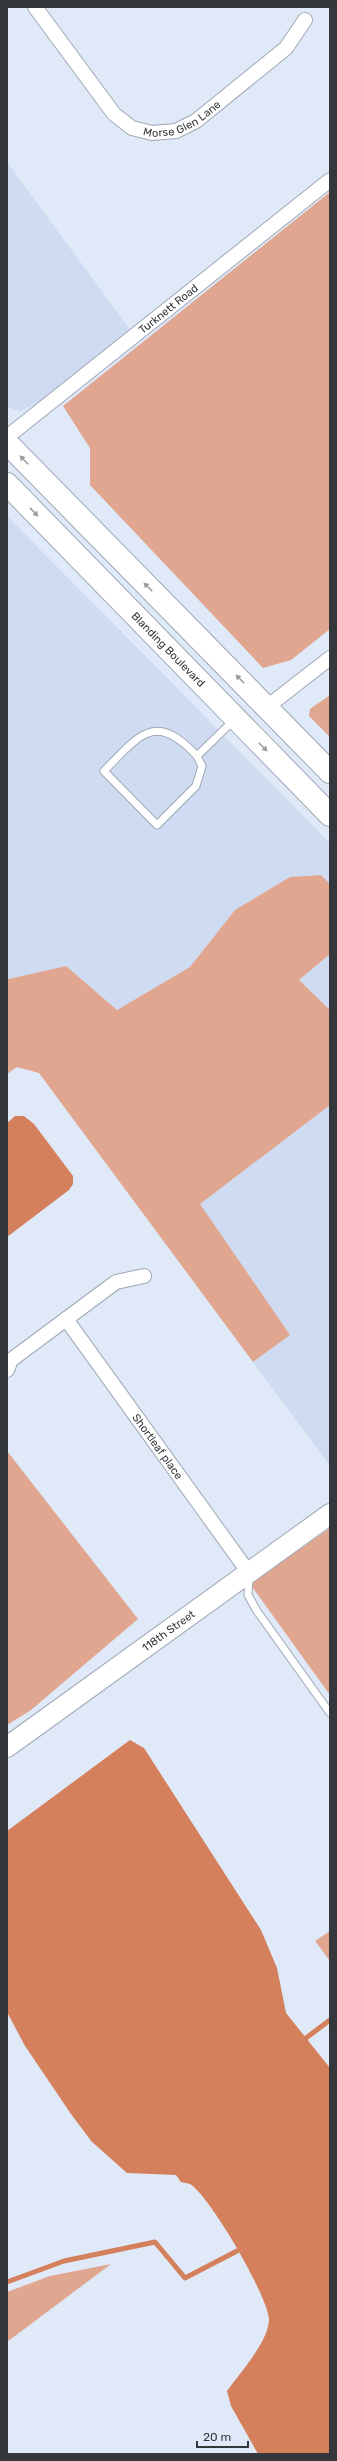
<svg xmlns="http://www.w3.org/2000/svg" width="337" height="2461" font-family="Rubik,sans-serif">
<rect width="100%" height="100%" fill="#dfe9f8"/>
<path fill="#cedbf0" d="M7,162L131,331L47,397L21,411L7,407Z
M7,516L330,843V884L321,875L290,877L235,910L190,967L117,1010L66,966L9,979L7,977Z
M330,954V1010L299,980Z
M330,1105V1466L253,1362L290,1335L199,1204Z"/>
<path fill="#e0a68f" d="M330,192V629L291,660L263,668L90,485V448L63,406Z
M330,695V737L309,716L310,709Z
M321,875L330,884V954L299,980L330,1010V1105L200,1204L290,1335L253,1362L39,1073L17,1067L7,1074V977L9,979L66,966L117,1010L190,967L235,910L290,877Z
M7,1451L138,1619L31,1710L7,1725Z
M330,1528V1695L250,1584Z
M330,1931V1961L315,1941Z
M111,2264L7,2342V2292L50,2276Z"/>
<path fill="#d5805d" d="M15,1116H24L34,1124L73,1176V1184L69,1190L7,1237V1123Z
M130,1740L144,1748L261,1930L277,1968L286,2013L330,2068V2454H258L231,2406L227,2391C240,2373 268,2342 269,2320C269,2298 210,2196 190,2184C188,2183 184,2183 181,2182L176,2175L127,2173L92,2142L71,2114L25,2046L7,2012V1831Z"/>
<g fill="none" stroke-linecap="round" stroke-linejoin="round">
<path stroke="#d5805d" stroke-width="5" d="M306,2038L330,2020
M7,2282L64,2261L155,2242L185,2278L237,2251"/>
<defs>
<path id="lane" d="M197,756L202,766L196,786L157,825L104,771C139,736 154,710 197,756L234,720
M249,1577L248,1595L257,1611L330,1713"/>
<g id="street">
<path id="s1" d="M35,7L114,114L132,128L152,133L176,131L196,121L286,48L305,20"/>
<path id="s2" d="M7,437L330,180"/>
<path d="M267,707L330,658"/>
<path id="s3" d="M66,1319L249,1573"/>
<path d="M7,1370L11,1360L116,1282L144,1276"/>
</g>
<g id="secondary">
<path id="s4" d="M7,1747L330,1514"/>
</g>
<g id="primary">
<path d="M7,443L330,772"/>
<path id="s5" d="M7,484L330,815"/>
</g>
</defs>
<use href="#lane" stroke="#9fa8b6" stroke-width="9"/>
<use href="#street" stroke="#9fa8b6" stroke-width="16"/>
<use href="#secondary" stroke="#9fa8b6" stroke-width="22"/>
<use href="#primary" stroke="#9fa8b6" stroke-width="24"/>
<use href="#lane" stroke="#fff" stroke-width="7"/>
<use href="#street" stroke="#fff" stroke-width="14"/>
<use href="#secondary" stroke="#fff" stroke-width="20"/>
<use href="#primary" stroke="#fff" stroke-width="22"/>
</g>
<defs><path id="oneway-solid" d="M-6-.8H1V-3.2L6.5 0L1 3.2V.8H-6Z"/></defs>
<g fill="#9a9c9e">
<use href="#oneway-solid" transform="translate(24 460) rotate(-134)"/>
<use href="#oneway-solid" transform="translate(34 512) rotate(46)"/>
<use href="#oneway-solid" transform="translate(148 587) rotate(-135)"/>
<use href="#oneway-solid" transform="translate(240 679) rotate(-135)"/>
<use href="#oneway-solid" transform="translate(263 747) rotate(45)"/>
</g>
<g text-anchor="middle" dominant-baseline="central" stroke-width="3" stroke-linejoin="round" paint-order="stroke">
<g font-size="11" fill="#34383d" stroke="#dfe9f8">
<text stroke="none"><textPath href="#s1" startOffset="210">Morse Glen Lane</textPath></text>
<text stroke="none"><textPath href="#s2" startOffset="206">Turknett Road</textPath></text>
<text stroke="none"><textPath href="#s5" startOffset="231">Blanding Boulevard</textPath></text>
<text stroke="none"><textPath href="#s3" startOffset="157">Shortleaf place</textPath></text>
<text stroke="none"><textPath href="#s4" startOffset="199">118th Street</textPath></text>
</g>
</g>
<rect width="337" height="2461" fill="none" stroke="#34383d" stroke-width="16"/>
<path d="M197 2441v6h51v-6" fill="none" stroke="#34383d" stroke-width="2"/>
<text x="203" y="2441" font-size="12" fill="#34383d" stroke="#dfe9f8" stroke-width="3" paint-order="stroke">20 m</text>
</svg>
